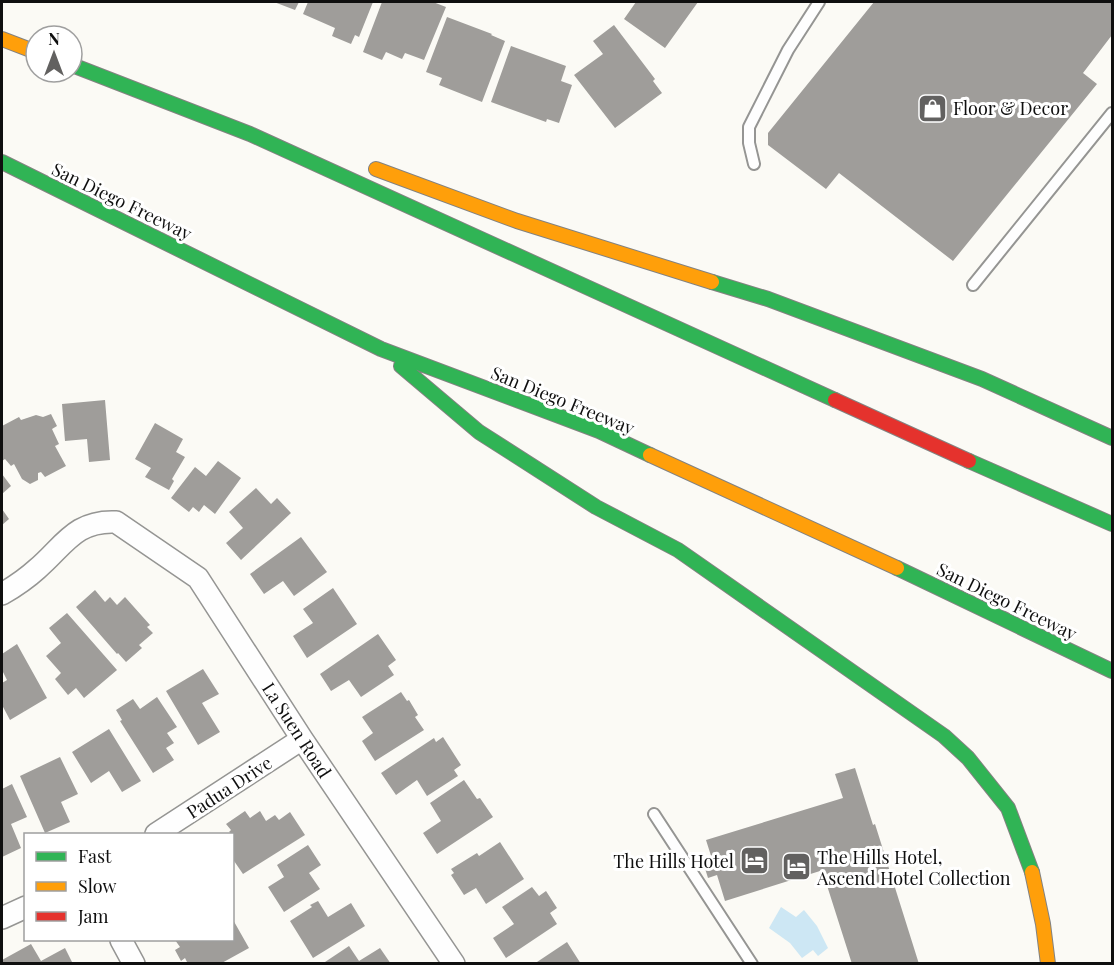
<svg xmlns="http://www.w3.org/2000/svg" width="1114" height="965" font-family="'Playfair Display',serif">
<rect width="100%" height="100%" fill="#fbfaf5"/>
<path fill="#cde7f4" d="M781,907L796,917L804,910L817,926L828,948L818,956L813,950L802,958L790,943L769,928Z"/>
<path fill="#9f9d9a" d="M274,2H299L295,10Z
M308,2H373L359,37L355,35L351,44L332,36L335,28L303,14Z
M382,2H433L446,7L424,60L405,53L402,59L386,52L382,60L363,52Z
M636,2H698L665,48L624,19Z
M874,2H1112V35L1083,73L1097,84L953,261L839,173L826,189L768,145V133Z
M447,17L492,34L491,35L505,41L482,102L439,85L442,78L426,72Z
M614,25L655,79L653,81L662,93L615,128L574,75L603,54L593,41Z
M511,46L566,66L561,81L572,85L559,123L547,119L546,122L491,102Z
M105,400L110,460L89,462L87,439L65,441L62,404Z
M51,414L57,426L52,429L59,444L55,446L66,466L45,477L41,472L38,473V480L30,484L22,479L14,464L11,466L5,459L2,461V426L19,417L21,420L36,415L43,417Z
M155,423L183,439L176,452L185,457L172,479L174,481L169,490L145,477L151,468L135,459Z
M218,461L241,478L215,514L204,505L199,512L193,507L189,512L171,498L195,467L206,476Z
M2,474L11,486L2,494Z
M256,488L271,504L277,498L291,513L241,560L226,543L243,528L229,512Z
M2,509L9,519L2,525Z
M301,537L327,572L294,596L283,581L264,594L250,574Z
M333,588L357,624L307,658L293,636L313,623L303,609Z
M95,590L105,602L110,597L117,605L125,597L150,625L147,627L153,633L139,645L142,648L126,662L118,653L117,654L76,607Z
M67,613L117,670L84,698L76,688L68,695L55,679L61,673L46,656L61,643L49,628Z
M378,634L396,660L388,666L394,675L361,697L349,680L331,691L320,674Z
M17,644L47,698L10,720L2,705V683L7,680L2,670V654Z
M203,669L219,694L202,703L220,732L198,745L166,691Z
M401,692L407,701L409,700L418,715L415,717L424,730L375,761L362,741L373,733L362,717Z
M157,697L177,727L167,733L174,743L166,748L174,760L153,773L120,721L122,720L116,710L133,699L140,709Z
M109,729L141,781L122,792L109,771L91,783L72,752Z
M443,737L461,765L454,770L458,776L427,796L417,780L396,795L381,773L434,738L436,742Z
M60,757L78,794L61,802L70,822L45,833L20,776Z
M855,768L873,825L875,824L919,964H852L823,873H820V871L725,901L717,875L708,878L703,862L712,859L706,840L843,798L835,774Z
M464,780L477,799L480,798L493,817L437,854L423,833L441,821L430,803Z
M12,784L27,817L11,824L21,848L2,857V789Z
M245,811L250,818L260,811L266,821L275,815L279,820L290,812L305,835L243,874L232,858V834L229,832L231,830L226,824Z
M500,842L524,879L486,904L476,888L464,895L451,875L454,873L451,869L477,853L479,856Z
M308,845L321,865L309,873L320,889L284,912L268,887L284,877L277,865Z
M532,887L539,896L546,891L557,908L550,913L557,924L506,958L493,938L514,924L502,907Z
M318,901L328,917L351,903L365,926L313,958L290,921L312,907L310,905Z
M232,918L249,948L220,964H188L185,958L181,961L175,950L180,947L175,940H232Z
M567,942L581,964H534Z
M31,944L41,961L65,948L73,964H2V960Z
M349,946L359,961L380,948L391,964H322Z"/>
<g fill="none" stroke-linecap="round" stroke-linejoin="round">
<defs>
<path id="lane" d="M754,164L749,143V127L788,50L819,2
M973,285L1112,113
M654,814L752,964"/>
<path id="street" d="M2,594C14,587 26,579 37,569C64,546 75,520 116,522L198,578L302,739L454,964
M156,834L302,739
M2,918L26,907
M121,940L134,964"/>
<path id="fast" d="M72,65L250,134L835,400
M2,162L381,349L599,431L650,455
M712,282L768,299L982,379L1112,438
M401,366L479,432L596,507L678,550L944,736L968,758L1008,808L1032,872
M969,461L1112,524
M897,568L1112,671"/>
<path id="slow" d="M2,39L36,52
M376,169L517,221L712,282
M650,455L897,568
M1032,872L1043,924L1048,964"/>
<path id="jam" d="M835,400L969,461"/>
</defs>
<use href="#lane" stroke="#959593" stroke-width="14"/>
<use href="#street" stroke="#959593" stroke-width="24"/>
<use href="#fast" stroke="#838280" stroke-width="16"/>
<use href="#slow" stroke="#838280" stroke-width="16"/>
<use href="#jam" stroke="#838280" stroke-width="16"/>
<use href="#lane" stroke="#fefefe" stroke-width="10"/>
<use href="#street" stroke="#fefefe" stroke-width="21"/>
<use href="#fast" stroke="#30b455" stroke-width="14"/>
<use href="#slow" stroke="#ff9f0a" stroke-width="14"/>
<use href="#jam" stroke="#e5322d" stroke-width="14"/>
</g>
<defs>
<symbol id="shop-square" viewBox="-11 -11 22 22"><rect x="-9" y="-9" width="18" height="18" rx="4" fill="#626160" stroke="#fff"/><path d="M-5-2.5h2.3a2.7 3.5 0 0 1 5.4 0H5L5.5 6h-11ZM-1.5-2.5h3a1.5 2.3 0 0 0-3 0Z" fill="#fff"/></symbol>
<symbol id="hotel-square" viewBox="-11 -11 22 22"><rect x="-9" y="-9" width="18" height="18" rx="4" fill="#626160" stroke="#fff"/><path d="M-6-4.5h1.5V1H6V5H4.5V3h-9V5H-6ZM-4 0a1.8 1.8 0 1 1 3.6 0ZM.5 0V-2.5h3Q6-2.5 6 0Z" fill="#fff"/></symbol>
</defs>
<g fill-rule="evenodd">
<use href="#shop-square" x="916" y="92" width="33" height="33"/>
<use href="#hotel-square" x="738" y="844" width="33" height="33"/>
<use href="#hotel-square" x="780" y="850" width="33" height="33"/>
</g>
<g text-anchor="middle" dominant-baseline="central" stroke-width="6" stroke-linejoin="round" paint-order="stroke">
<g font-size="18" fill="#0f0f0f" stroke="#fff" text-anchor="start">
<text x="953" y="108">Floor &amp; Decor</text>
<text x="817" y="857">The Hills Hotel,<tspan x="817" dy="21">Ascend Hotel Collection</tspan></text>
<text x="734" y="861" text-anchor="end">The Hills Hotel</text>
</g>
<g font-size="18" fill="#0f0f0f" stroke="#fff">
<text transform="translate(122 201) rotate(26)">San Diego Freeway</text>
<text transform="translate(563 400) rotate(22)">San Diego Freeway</text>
<text transform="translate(1007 601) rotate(26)">San Diego Freeway</text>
<text transform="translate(297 730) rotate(57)">La Suen Road</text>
<text transform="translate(229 787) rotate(-33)">Padua Drive</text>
</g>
</g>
<rect width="1114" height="965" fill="none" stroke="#0f0f0f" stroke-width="6"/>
<rect x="24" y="833" width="210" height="108" fill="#ffffff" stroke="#9f9f9f" stroke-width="1.5"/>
<rect x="36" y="852" width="30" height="9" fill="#30b455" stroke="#9f9f9f" stroke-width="1.5"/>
<text x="78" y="863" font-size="18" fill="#0f0f0f">Fast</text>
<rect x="36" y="882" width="30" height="9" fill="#ff9f0a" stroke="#9f9f9f" stroke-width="1.5"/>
<text x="78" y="893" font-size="18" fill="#0f0f0f">Slow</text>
<rect x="36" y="912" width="30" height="9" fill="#e5322d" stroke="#9f9f9f" stroke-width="1.5"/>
<text x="78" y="923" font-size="18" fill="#0f0f0f">Jam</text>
<g transform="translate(54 54)"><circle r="28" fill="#ffffff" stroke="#9f9f9f" stroke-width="1.5"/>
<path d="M0-4.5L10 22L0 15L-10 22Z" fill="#626160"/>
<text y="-9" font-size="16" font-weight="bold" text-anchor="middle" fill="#0f0f0f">N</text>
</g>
</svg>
